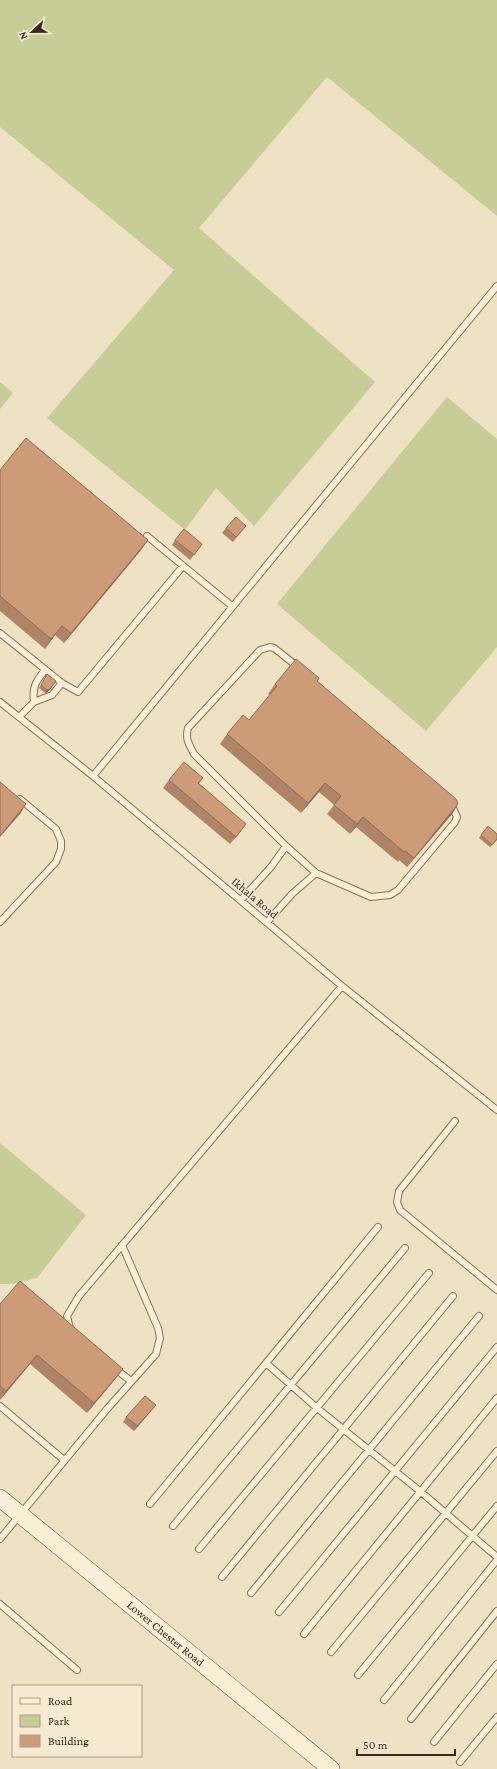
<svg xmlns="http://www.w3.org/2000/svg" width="497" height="1769" font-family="'Crimson Pro',serif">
<rect width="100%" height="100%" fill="#efe1c3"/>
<path fill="#c7cd96" d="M0,0H497V216L327,77L199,228L375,382L254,526L216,488L185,530L47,418L174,270L0,127Z
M0,382L13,393L0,409Z
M447,397L497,439V647L426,731L277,604Z
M0,1143L86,1215L37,1278L12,1284H0Z"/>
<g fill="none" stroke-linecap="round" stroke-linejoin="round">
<defs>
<path id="lane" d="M147,536L232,606
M0,633L62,683L78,692L183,566
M0,702L93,776L342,986L497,1110
M34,702C32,687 36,681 45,670
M19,717L34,702L52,695L62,683
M93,776L497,286
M286,846L316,873L371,897L390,895L398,890L455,822L457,817L451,804
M241,900L271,867L286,846L194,754C189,744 185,739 188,728L260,650L270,647L274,648L298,667
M0,922L56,862L61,849V841L56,829L20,799
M267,922L292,894L316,873
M455,1121L399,1191L397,1202L400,1210L497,1290
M70,1329L67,1316L79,1296L342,986
M266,1363L317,1408L421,1492L497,1557
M114,1368L131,1381
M0,1406L64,1460
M150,1504L378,1227
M173,1526L405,1248
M0,1539L107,1409L156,1354L160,1338L158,1328L122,1245
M199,1549L429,1273
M222,1577L453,1296
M251,1593L479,1316
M0,1604L77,1670
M279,1612L497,1347
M304,1634L497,1398
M331,1652L497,1451
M358,1675L497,1506
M384,1700L497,1560
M411,1719L497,1611
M434,1742L497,1664
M460,1762L497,1717"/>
<g id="secondary">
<path id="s1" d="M0,1498L331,1769"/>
</g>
</defs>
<use href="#lane" stroke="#897259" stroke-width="8"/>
<use href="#secondary" stroke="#6b533d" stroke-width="18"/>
<use href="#lane" stroke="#f9eed6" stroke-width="6"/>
<use href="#secondary" stroke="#f9eed6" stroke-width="17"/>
</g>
<path fill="#b08567" d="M0,470L148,540L141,550L64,643L55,635L45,649L0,611Z
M246,526L233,542L222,533L226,528Z
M175,540L202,544L190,560L172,545Z
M46,676L48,692L45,693L39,688Z
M317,682L458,804L452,814L407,867L399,860L398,862L356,827L350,834L327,814L334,805L319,792L301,813L220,744L227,734L249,720L270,695L268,694L275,684Z
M203,778L199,784L241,831L230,844L163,788L169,780Z
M481,835L497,840L490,847L479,838Z
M0,1304L123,1369L116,1378L87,1413L30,1364L0,1400Z
M152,1410L134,1431L123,1422L126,1417Z"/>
<path fill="#906c54" d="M148,540L141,550L64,643L71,633Z
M62,626L55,635L45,649L51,639Z
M56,681L48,692L45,693L47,690Z
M325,783L319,792L301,813L308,803Z
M26,804L20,814L0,837V836Z
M458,804L452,814L407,867L414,858Z
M363,817L356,827L350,834L357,824Z
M37,1355L30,1364L0,1400L6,1391Z
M123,1369L116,1378L87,1413L94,1403Z
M156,1405L152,1410L134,1431L137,1426Z"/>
<path fill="#cd9b78" stroke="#906c54" d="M26,438L148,540L71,633L62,626L51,639L0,596V470Z
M236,517L246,526L236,537L226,528Z
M184,529L202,544L194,555L175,540Z
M296,659L319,678L317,681L456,799L458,804L414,858L405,851L404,852L363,817L357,824L334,805L341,796L325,783L308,803L227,734L243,715L249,720L277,686L275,684Z
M47,674L56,681L50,689L47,690L41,685Z
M184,762L203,778L198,783L246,824L236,837L169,780Z
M0,782L26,804L0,836Z
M488,826L497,834V839L492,845L481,835Z
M20,1281L123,1369L94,1403L37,1355L6,1391L0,1386V1304Z
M145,1396L156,1405L137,1426L126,1417Z"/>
<g text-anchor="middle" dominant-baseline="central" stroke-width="3" stroke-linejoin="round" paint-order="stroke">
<g font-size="12" fill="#392a1e" stroke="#f6ebd2">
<text transform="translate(255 898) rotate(40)">Ikhala Road</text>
<text stroke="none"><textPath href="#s1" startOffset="214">Lower Chester Road</textPath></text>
</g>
</g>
<rect x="12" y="1685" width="130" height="72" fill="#f6ebd2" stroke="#aa9e8a"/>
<rect x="20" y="1698" width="20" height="6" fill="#f9eed6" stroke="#aa9e8a"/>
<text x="48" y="1705" font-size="12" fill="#392a1e">Road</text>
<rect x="20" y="1715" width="20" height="12" fill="#c7cd96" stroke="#aa9e8a"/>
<text x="48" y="1725" font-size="12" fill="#392a1e">Park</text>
<rect x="20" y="1735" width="20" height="12" fill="#cd9b78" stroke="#aa9e8a"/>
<text x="48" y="1745" font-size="12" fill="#392a1e">Building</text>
<g transform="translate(32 32) rotate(248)" stroke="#f6ebd2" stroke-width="3" paint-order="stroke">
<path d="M0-3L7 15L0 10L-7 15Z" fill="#392a1e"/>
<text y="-6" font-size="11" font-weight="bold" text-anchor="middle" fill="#392a1e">N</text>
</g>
<path d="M357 1749v6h98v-6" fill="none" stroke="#392a1e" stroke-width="2"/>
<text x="363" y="1749" font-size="12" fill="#392a1e" stroke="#f6ebd2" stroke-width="3" paint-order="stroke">50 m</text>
</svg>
